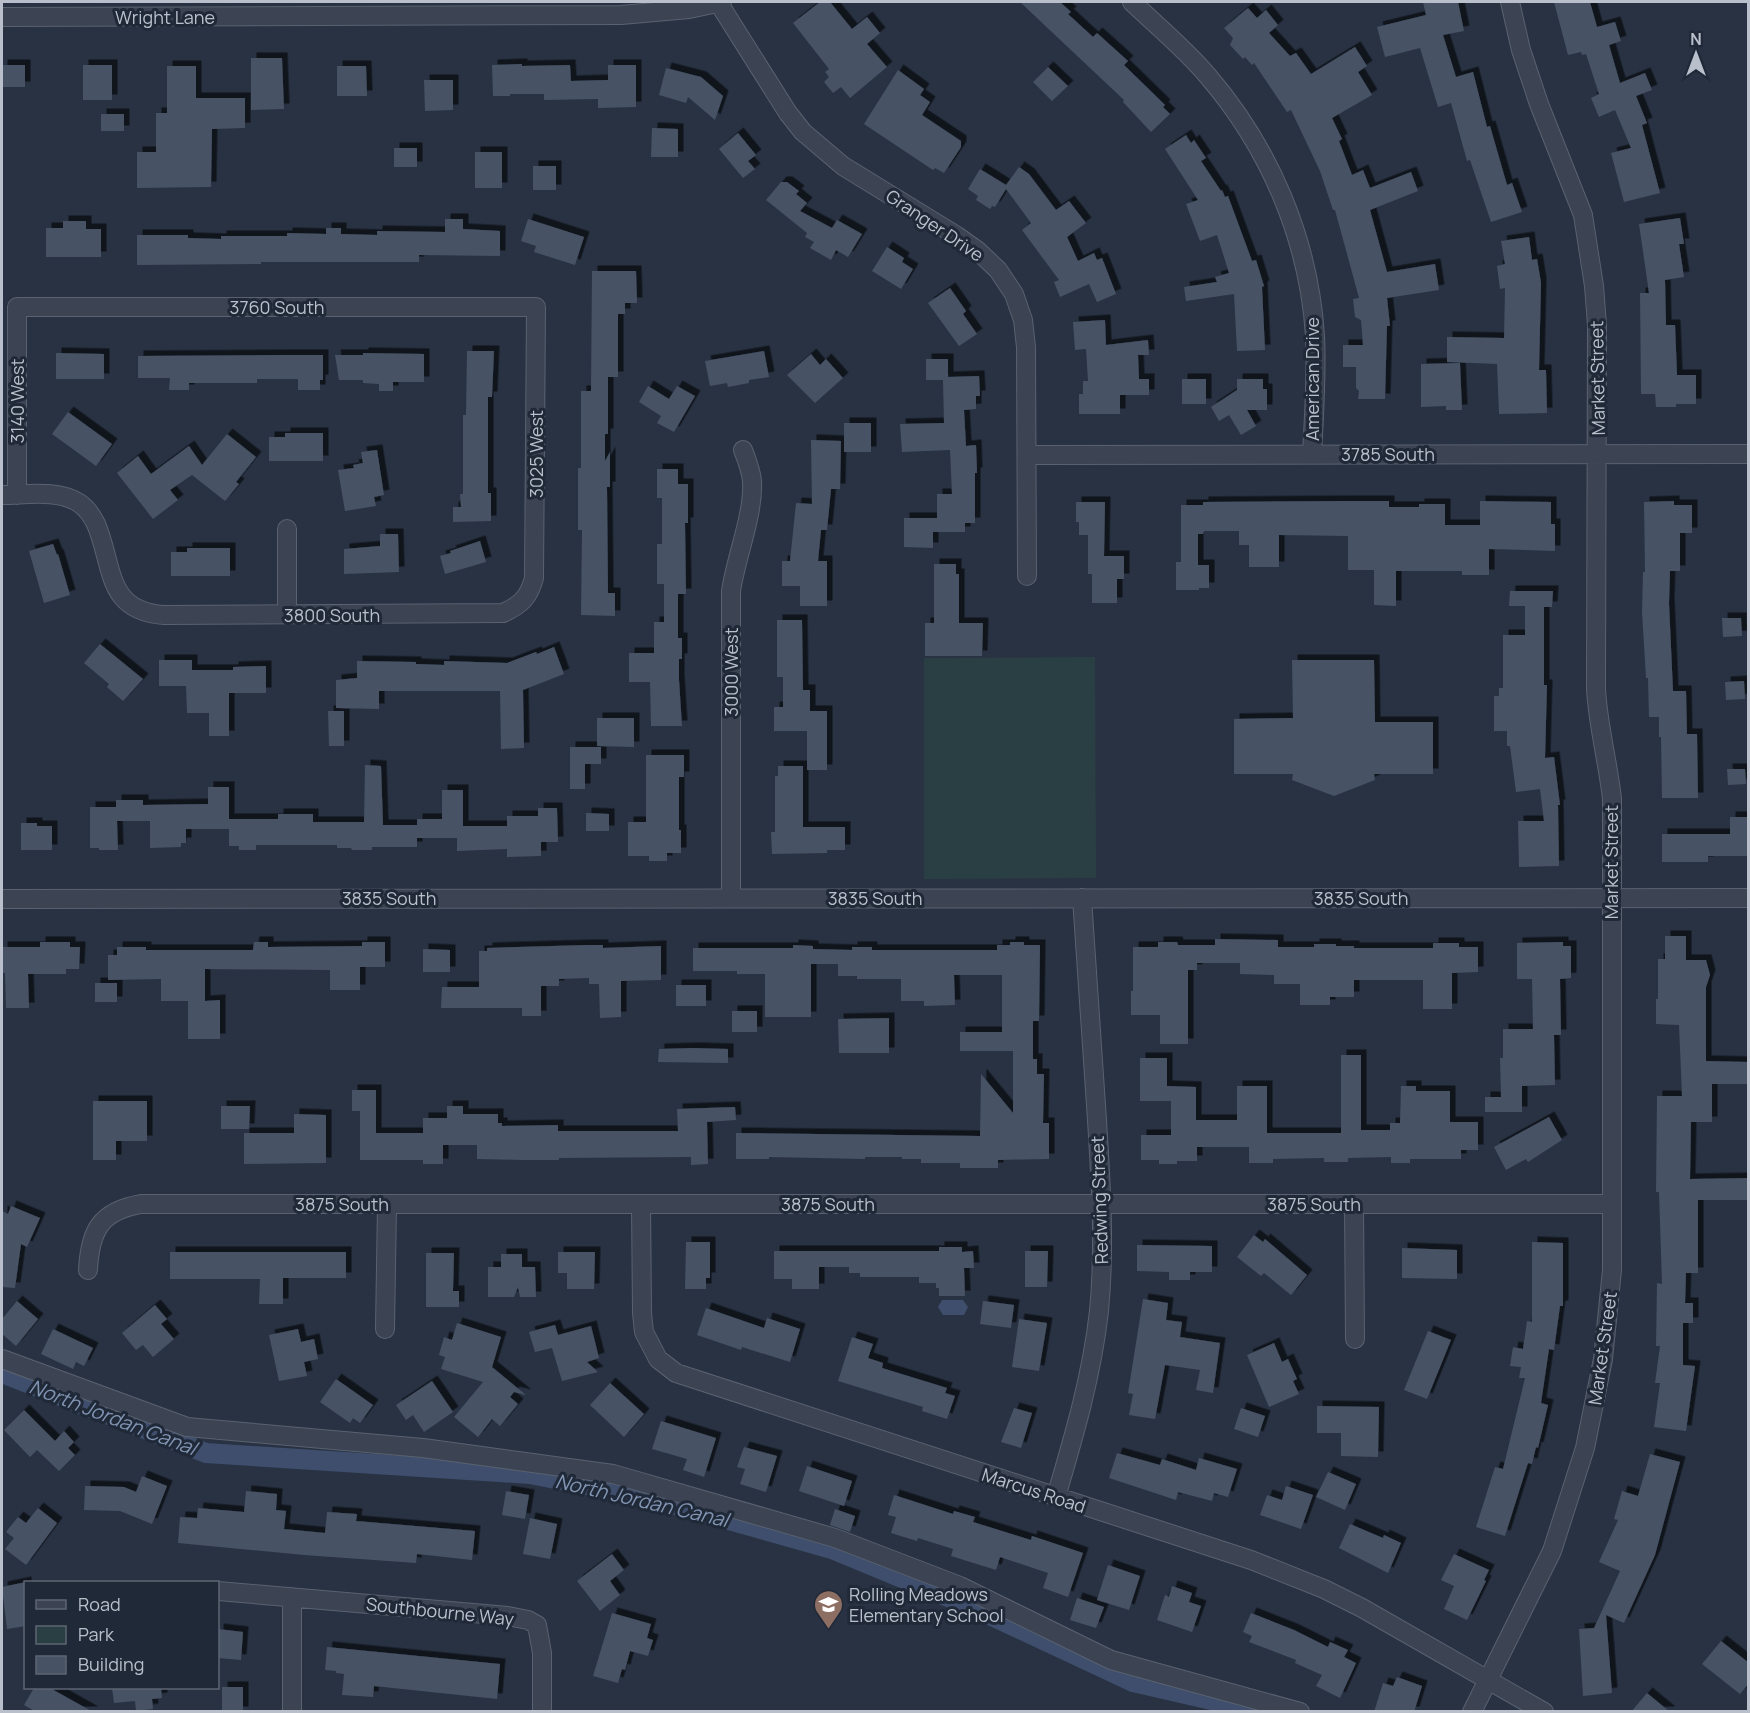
<svg xmlns="http://www.w3.org/2000/svg" width="1750" height="1713" font-family="Manrope,sans-serif">
<defs>
<filter id="shadow"><feDropShadow dx="5.5" dy="-5.5" stdDeviation="0" flood-color="#0009"/></filter>
</defs>
<rect width="100%" height="100%" fill="#283243"/>
<path fill="#2a3f44" d="M1095,657L1096,878L924,879V658Z"/>
<path fill="#3e4e6c" d="M942,1300H963L968,1307L964,1315H943L938,1307Z"/>
<g fill="none" stroke-linecap="round" stroke-linejoin="round">
<path stroke="#3e4e6c" stroke-width="20" d="M2,1373L206,1453L530,1474L651,1498L832,1549L977,1609L1133,1682L1264,1712"/>
</g>
<path fill="#475265" filter="url(#shadow)" d="M820,2H830L852,29L867,17L880,33L867,44L887,67L850,98L841,87L833,93L824,82L829,77L825,72L829,69L793,23Z
M1020,2H1060L1071,12L1068,14L1093,37L1097,33L1128,61L1124,65L1165,105L1163,107L1170,114L1151,132L1123,102L1124,100Z
M1423,2H1458L1464,31L1443,35L1456,77L1473,72L1487,127L1490,126L1507,185L1512,183L1522,212L1491,222L1470,160L1467,161L1451,103L1438,107L1420,48L1385,57L1377,27L1426,15Z
M1554,2H1590L1597,27L1615,22L1621,41L1609,45L1620,83L1645,73L1652,90L1636,96L1647,123L1642,125L1660,193L1624,202L1611,153L1631,148L1615,110L1599,117L1591,98L1599,94L1586,54L1582,55L1581,52L1568,55Z
M1248,8L1257,18L1266,10L1278,25L1269,33L1290,56L1296,53L1311,74L1355,47L1367,66L1358,72L1372,95L1332,118L1342,139L1339,141L1352,175L1363,170L1370,188L1411,172L1418,191L1370,210L1387,272L1435,264L1439,290L1387,298L1390,326H1387L1385,399H1358L1359,391L1356,388V367H1343V345H1363L1361,320L1355,317L1353,299L1359,298L1335,210H1333L1320,171L1291,110L1287,112L1254,63L1252,65L1245,57L1243,59L1230,45L1233,38L1224,28Z
M251,58H282L284,109L251,110Z
M522,64V66L570,65L571,81L608,80V65H636V107L598,108V99L544,100V94H510V96H493L492,65Z
M2,65H25V87H2Z
M83,65H112V100H83Z
M167,66H196V98H245V128L212,129L211,187L137,188V152H156V113H167Z
M337,66H366L367,96H337Z
M1048,67L1068,86L1052,101L1033,82Z
M666,68L701,77L723,96L715,120L688,97L686,103L659,95Z
M898,70L924,89L920,95L930,102L922,115L961,141V147L944,173L935,168L933,170L864,124Z
M424,80H453V110L425,111Z
M101,114H124V131H101Z
M652,128L678,129V157H651Z
M738,133L756,155L748,161L755,169L743,178L719,149Z
M1186,135L1191,143L1194,140L1206,158L1201,161L1221,191L1222,190L1225,197L1228,196L1252,261L1256,260L1264,286L1262,287L1265,350L1237,351L1234,294L1186,301L1184,287L1217,282L1215,277L1229,273L1217,235L1200,241L1186,204L1198,200L1165,149Z
M394,148H417V167H394Z
M475,152H502V188H475Z
M533,166H556V190H533Z
M1019,167L1029,174L1056,210L1069,201L1086,223L1067,237L1078,261L1094,253L1097,260L1102,258L1116,294L1097,302L1089,284L1060,297L1054,282L1059,280L1022,230L1031,223L1006,189L995,207L992,206L990,209L976,200L978,196L968,189L980,169L1006,185Z
M781,182H787L799,191L796,194L807,203L800,211L832,228L837,220L862,234L848,257L836,250L831,260L810,248L814,242L805,237L807,233L766,200Z
M1680,218L1684,244H1679L1684,277L1665,280L1666,325H1675L1677,375H1696V404H1676V407H1656L1655,394H1641L1640,293H1649L1639,224Z
M445,219H463V229L500,231V256L419,255V262H261V264L137,265V235H188V238L221,239V236H287V233L326,234V228H341V234L377,235V231L445,232Z
M528,219L584,237L575,265L534,252L536,246L521,241Z
M63,221H86V229H101V257H46V228H63Z
M1529,237L1532,260L1537,259L1541,283L1539,370H1546L1547,413L1499,414L1497,364L1447,362V337L1504,338L1505,288L1500,289L1497,266L1505,264L1501,241Z
M887,247L904,258L902,262L913,269L901,289L872,271Z
M592,271H636L637,303H625V314H618V377H608V434H605V461L610,452V487H607L608,593H615V616L581,615L582,530H578V468H581V391H591Z
M950,288L966,311L963,314L977,334L959,346L928,303Z
M1105,320L1106,345L1148,340L1149,355H1138L1139,379H1149V395H1120V414H1079V394H1083V381H1088L1086,349L1075,350L1073,322Z
M467,351H494L492,397H488V493H491V521L453,522V507H461L460,494H463V415H466Z
M764,351L769,377L749,380V383L728,387L727,383L710,386L705,361Z
M56,353L104,354V379H56Z
M363,353L424,354V382H393V391H379V384L363,383V380H339L335,355H363Z
M811,354L820,365L826,359L843,378L815,403L787,375Z
M283,355H323V380H320V390H298V379H257V383H189V390H169L170,378H138V356Z
M926,359H948V377L979,376L980,396H976V409L964,410L966,446L976,445L977,473H975V523H965V532H933V548L904,547V518H937V494H952L950,450L902,452L900,424L944,423L943,380H926Z
M1460,363L1462,410H1446V406L1421,407V364Z
M1182,379H1206V404H1182Z
M1237,379H1263V389H1267V410H1247L1256,426L1241,435L1229,415L1219,421L1211,407L1237,390Z
M648,386L669,399L677,386L695,396L674,432L657,423L661,416L639,402Z
M68,412L112,444L96,466L52,434Z
M844,423H871V452H844Z
M285,433H323V461H269V437H285Z
M227,434L256,457L236,482L239,484L225,501L192,475L170,490L178,500L153,519L117,473L138,456L151,474L189,446L202,465Z
M811,440L841,441L840,489H831L827,530H821L818,561H827V606H800V586H782V561H790L796,503L812,504Z
M377,450L384,495L374,497L376,506L345,511L338,470L354,468L353,465L363,463L361,452Z
M657,469H678V484H688V523H685L686,594H678V638H682V659H679V680L682,726H651L650,682H629V653H654V622H664V584H657V544H662V498H657Z
M1348,501H1389V507H1419V504H1445V525H1480V501L1551,502V524H1555V551L1489,549V575H1462V571H1396V606L1374,605V570H1348V536L1279,535V567H1249V545H1239V531H1204L1203,534H1198V565H1209V588H1199V590H1176V562H1181V505H1203V502Z
M1674,501V505H1692V533H1680V571H1670L1669,603L1673,691H1686L1687,734H1697L1698,798H1662L1661,737H1659V717H1649L1648,678H1646L1642,612L1643,572H1645L1644,502Z
M1076,502H1105L1104,556H1124V579H1117V603H1092V574H1088V535H1079V522H1076Z
M380,534H398L399,572L344,574V549L380,546Z
M480,541L486,562L445,574L440,556L451,553L450,551Z
M53,544L57,555L58,554L70,595L44,603L29,551Z
M187,548H230V576H171V552H187Z
M934,564H956V574H959V623H983L982,656H925V623H934Z
M1510,591H1553L1552,607H1544V685H1547L1545,758L1554,757L1560,805H1558L1559,866L1519,867L1518,821H1544L1540,789L1516,792L1510,746H1507V731H1494V696H1499V688H1503V635H1525V606H1509Z
M1722,618H1741L1742,636L1723,637Z
M777,620H802L803,690H810V711H827V770H807V731H774V707H783V677H777Z
M100,644L143,679L123,701L107,687L109,684L84,663Z
M554,647L564,674L523,690L524,748L501,749L500,691H379V709L336,708V680L357,678V661L416,662V664L444,665V661L507,663L536,652L537,654Z
M159,660H192V670H233V667L266,666V693H229V736H209V713H187L186,686H159Z
M1292,660H1374L1375,722H1433V774H1374L1375,780L1334,796L1292,780L1293,774H1234V719L1293,718Z
M1744,681L1745,699L1726,700L1725,682Z
M328,711H344V746H329Z
M597,718H634V747L597,746Z
M570,747H601V764H585V789H570Z
M646,755H684V777H679V830H681V853H667V861H649V856H628V822H646Z
M365,765L381,766L383,825H417V819H442V790H463V826H507V816H538V808H557L558,842H541V856L507,857V849L457,851V838H417V847H372V850H352L351,848H337V845H256V850H239V846H229V829H186V843H181V847L150,848V821H117L118,850H99V848H90V807H116V800H143V805L208,804V787H229V819H278V814H313V822H364Z
M778,766H803V827H845V850H827V853L772,854L771,832H775V776H778Z
M1727,769H1745L1746,784L1728,785Z
M586,813L609,814V831H586Z
M1730,817H1749V856H1708V862H1662V834H1730Z
M21,823H37V826H52V850H21Z
M1665,936H1686V960H1706L1710,975L1706,987V1061L1749,1062V1084H1712V1122H1691L1690,1179L1749,1178V1200H1698V1273H1686L1685,1303H1693V1323H1683V1365L1695,1366L1686,1431L1654,1427L1660,1383H1655L1660,1346H1656L1657,1283L1662,1284L1659,1192H1656L1657,1096H1682L1679,1025L1656,1024V999H1658V959H1665Z
M1215,939L1278,940V947H1314V944H1336V946H1354V948H1433V943H1459V947H1478V972L1452,973V1009H1423V980H1354V997H1330V1005H1300V984H1274V975L1240,974V963H1197V970H1188V1044H1160V1015H1131V991H1133V947H1158V942H1177L1178,945H1215Z
M40,942H70V947H80L79,969H66V974H28L29,1008H6L5,973H2V947H40Z
M254,942H268V947L362,946V942H385V967H360V990H330V970L205,969V1001L220,1000V1039H188V1001H161V979L108,980V955H117V947H146V950H253Z
M1010,942H1024V945H1040L1039,1021H1033V1059H1037V1074H1044L1043,1123H1049V1159L998,1160V1168H960V1163H921V1159H902V1157H865V1159L769,1157V1159H736V1133L980,1136L981,1074L1013,1113V1051H960V1032H1002V975H954L955,1005L924,1006V1001H901V979H857V976H838V964H811V1017H765V974H737V971H693V948H793V945L813,946V949L852,950V947H872V950H997V945H1010Z
M1563,942V946H1571V978L1560,979L1561,1035H1554L1555,1085L1522,1086V1112H1485V1097H1501L1500,1058H1503V1029H1533L1532,979H1517V943Z
M587,945H603V948L661,946V980L621,981V1017L600,1018L599,984H589V978L559,979V986H541V1016H522V1008H441L442,987H479V951H487V948Z
M423,949L450,950V972H423Z
M95,983H117V1002H95Z
M676,985H706V1006H676Z
M732,1011H757V1032H732Z
M889,1018V1053H839L838,1019Z
M693,1048L728,1049V1063L658,1062L659,1049Z
M1341,1055H1361V1130H1390V1123H1400L1401,1086H1416V1091H1450V1122H1478V1150H1461V1159H1410V1163H1391V1157L1348,1158V1162H1324V1158L1273,1159V1163H1249V1147H1197V1161H1177V1164H1159V1160H1141V1135H1171V1101H1140V1058H1167V1086L1196,1087V1120H1237V1086H1267V1133H1341Z
M352,1090H376V1133H423V1118H447V1106H463V1114H498V1123H502V1126L558,1125V1131H678L677,1109L735,1107L736,1120L707,1122L708,1164L691,1165V1157L559,1158V1160H524L477,1159V1145H443V1164H423V1160H360V1111H352Z
M93,1101H147V1141H116V1160H93Z
M221,1106H250L249,1129H221Z
M294,1114L326,1115V1163L244,1164V1133H294Z
M1549,1117L1562,1140L1528,1162L1526,1159L1506,1170L1494,1147Z
M11,1206L40,1218L27,1247L21,1244L15,1288L2,1287V1211L8,1214Z
M1254,1235L1263,1242L1265,1239L1307,1275L1291,1295L1264,1273L1261,1276L1237,1257Z
M686,1242H710V1278H706V1289H685Z
M1532,1242L1563,1243V1306H1560L1554,1350L1549,1349L1541,1403L1548,1405L1538,1448L1536,1447L1532,1464L1528,1463L1505,1536L1476,1527L1495,1467L1503,1469L1525,1378H1519L1521,1367L1510,1366L1513,1347L1523,1349L1527,1321L1532,1322Z
M1137,1245L1212,1246V1272H1190V1280H1169V1272L1137,1271Z
M939,1247H962V1252L973,1251L974,1268H964L965,1296H939V1288H936V1283H919V1277H860V1273H849V1267H819V1289H792V1279H774V1251H939Z
M1402,1248L1457,1250V1279L1402,1278Z
M1025,1251H1048L1047,1287H1025Z
M170,1252H346V1278H283V1304H259L260,1279H170Z
M558,1252H595L594,1289H567V1273H558Z
M426,1253H454L453,1291H459V1307H426Z
M501,1254H522V1267H535L536,1297H520L518,1287L514,1297H488V1267H501Z
M1143,1299L1168,1303L1166,1320L1182,1322L1180,1337L1220,1343L1213,1393L1196,1390L1200,1370L1165,1365L1155,1419L1129,1415L1133,1394L1128,1393Z
M17,1301L38,1319L16,1346L2,1334V1319Z
M983,1301L1014,1305L1011,1328L980,1324Z
M155,1305L167,1319L161,1324L174,1339L153,1357L143,1345L136,1350L122,1333Z
M706,1308L764,1328L767,1318L800,1329L790,1362L742,1347L741,1350L697,1335Z
M1019,1319L1047,1323L1039,1371L1012,1367Z
M457,1323L501,1337L492,1367L526,1395L514,1392L510,1397L518,1404L500,1426L492,1419L478,1437L454,1417L483,1382L441,1369L445,1357L439,1355L444,1337L452,1340Z
M555,1325L558,1335L591,1326L599,1358L587,1362L598,1372L562,1381L552,1348L535,1352L529,1332Z
M53,1329L93,1348L84,1366L76,1362L73,1369L41,1354Z
M298,1329L301,1342L314,1339L318,1359L304,1362L307,1376L279,1381L269,1335Z
M1428,1331L1451,1340L1427,1399L1404,1390Z
M852,1337L873,1344L868,1358L883,1363L882,1368L947,1388L945,1393L955,1396L947,1419L922,1411L923,1407L838,1381Z
M1274,1343L1282,1362L1288,1359L1297,1379L1293,1381L1299,1394L1269,1407L1247,1355Z
M336,1379L373,1405L360,1423L353,1418L350,1423L320,1402Z
M432,1381L453,1412L424,1432L413,1415L406,1420L396,1405Z
M610,1383L644,1414L624,1437L590,1405Z
M1317,1406L1379,1407L1378,1457L1341,1456V1433H1317Z
M1014,1408L1032,1413L1021,1448L1001,1442Z
M1241,1408L1265,1416L1258,1437L1234,1429Z
M24,1410L55,1441L64,1431L74,1442L68,1448L75,1455L59,1471L37,1450L30,1457L4,1430Z
M661,1421L716,1438L704,1477L683,1470L687,1459L652,1449Z
M744,1447L777,1456L766,1492L740,1484L745,1469L737,1467Z
M1117,1453L1160,1465L1162,1459L1196,1470L1199,1458L1237,1469L1228,1497L1214,1493L1212,1501L1178,1492L1176,1500L1109,1478Z
M1650,1454L1680,1462L1655,1555L1624,1623L1606,1615L1612,1693L1583,1696L1579,1629L1594,1628L1620,1571L1599,1562L1618,1520L1614,1519L1622,1491L1638,1496Z
M807,1466L852,1481L844,1506L799,1491Z
M1328,1472L1356,1484L1345,1510L1316,1497Z
M142,1476L167,1486L152,1524L120,1511L84,1510L85,1486L124,1487L136,1492Z
M1286,1486L1313,1495L1301,1529L1260,1515L1267,1495L1282,1500Z
M246,1491L277,1494L276,1510L286,1511L284,1529L325,1533L327,1512L357,1514L356,1521L475,1531L472,1560L417,1554L416,1563L304,1555L178,1543L180,1517L197,1518L198,1508L244,1512Z
M506,1491L529,1495L525,1519L502,1515Z
M894,1495L953,1514L954,1511L975,1517L973,1522L1031,1540L1032,1536L1083,1553L1068,1597L1043,1588L1048,1573L1000,1557L996,1570L951,1556L953,1549L918,1538L917,1541L891,1533L896,1517L888,1515Z
M38,1508L57,1523L26,1565L5,1549L14,1538L6,1532L18,1517L26,1523Z
M835,1509L855,1516L850,1532L830,1525Z
M530,1518L557,1524L550,1559L523,1554Z
M1350,1524L1383,1538L1384,1535L1401,1543L1388,1573L1339,1548Z
M612,1554L624,1570L610,1581L620,1595L600,1611L577,1581Z
M1454,1554L1489,1570L1484,1580L1486,1581L1467,1620L1444,1609L1454,1586L1441,1580Z
M1108,1565L1140,1576L1129,1610L1097,1600Z
M26,1582V1626L7,1629L2,1587Z
M1172,1586L1192,1593L1189,1602L1201,1606L1192,1632L1157,1620L1165,1595L1169,1597Z
M1077,1598L1104,1607L1096,1628L1070,1620Z
M612,1613L651,1624L647,1638L653,1640L648,1656L630,1651L625,1670L622,1669L618,1683L593,1676Z
M1251,1613L1294,1630L1328,1647L1330,1642L1348,1650L1344,1657L1356,1663L1340,1698L1316,1686L1322,1675L1295,1663L1296,1660L1249,1642L1252,1636L1243,1632Z
M218,1629L243,1632L241,1660L218,1658Z
M1721,1641L1749,1663V1683L1740,1694L1702,1664Z
M327,1647L500,1664L497,1699L374,1686L373,1697L342,1695L344,1674L336,1673V1671L325,1670Z
M1397,1677L1422,1686L1414,1712H1374L1383,1683L1393,1686Z
M222,1687H243V1712H222Z
M34,1688H50L93,1712H36L24,1705Z
M112,1688H161L162,1698L152,1699L153,1709L136,1711L135,1701L114,1703Z
M1647,1693L1670,1712H1631Z"/>
<g fill="none" stroke-linecap="round" stroke-linejoin="round">
<defs>
<path id="minor" d="M718,2L788,113L803,132L843,166L957,236L978,251L998,270L1014,294L1023,320L1026,347L1027,576
M1132,2C1157,26 1185,49 1207,75C1270,148 1309,240 1315,336C1317,375 1314,415 1312,454
M2,17L621,15L689,9L722,2
M1027,455L1748,454
M2,495C25,495 58,489 79,503C87,508 92,516 96,524C114,566 105,611 164,615L503,613C521,605 529,597 534,578L536,307H17V495
M287,529V615
M731,898V591C736,557 754,514 752,481C751,470 747,460 743,450
M2,899L1748,898
M641,1204L642,1313L644,1332L658,1359L676,1373L1251,1560L1324,1589L1362,1608L1544,1712
M1354,1204L1355,1339
M88,1270C90,1231 100,1211 141,1204H1612
M385,1329L387,1204
M2,1359L187,1427L423,1448L613,1474L835,1538L960,1586L1111,1660L1300,1712
M1056,1497C1074,1436 1092,1375 1099,1311C1105,1248 1101,1184 1097,1120C1092,1046 1087,972 1082,898
M218,1591L508,1616L528,1620L537,1625L542,1653V1712
M292,1597V1712
M1472,1712L1552,1551L1585,1448L1603,1359L1612,1270V799C1608,762 1598,726 1596,689L1597,325L1594,286L1583,215L1539,104L1521,50L1510,2"/>
</defs>
<use href="#minor" stroke="#5a6270" stroke-width="20"/>
<use href="#minor" stroke="#3c4453" stroke-width="18"/>
</g>
<defs>
<symbol id="school-pin" viewBox="-11 -11 22 30"><path d="M0 17L-7.5 6A9.5 9.5 0 1 1 7.5 6Z" fill="#8d6e63" stroke="#202938"/><path d="M0-5L7-2L0 1L-7-2ZM-4 1L0 2.5L4 1V4Q0 6-4 4Z" fill="#fff"/></symbol>
</defs>
<g fill-rule="evenodd">
<use href="#school-pin" x="812" y="1588" width="33" height="45"/>
</g>
<g text-anchor="middle" dominant-baseline="central" stroke-width="6" stroke-linejoin="round" paint-order="stroke">
<g font-size="18" fill="#b9c0cc" stroke="#202938">
<text x="165" y="17">Wright Lane</text>
<text transform="translate(935 225) rotate(34)">Granger Drive</text>
<text x="277" y="307">3760 South</text>
<text transform="translate(1597 378) rotate(-91)">Market Street</text>
<text transform="translate(1312 379) rotate(-90)">American Drive</text>
<text transform="translate(17 401) rotate(-90)">3140 West</text>
<text transform="translate(536 454) rotate(-90)">3025 West</text>
<text x="1388" y="454">3785 South</text>
<text x="332" y="615">3800 South</text>
<text transform="translate(731 672) rotate(-90)">3000 West</text>
<text transform="translate(1611 862) rotate(-90)">Market Street</text>
<text x="389" y="898">3835 South</text>
<text x="875" y="898">3835 South</text>
<text x="1361" y="898">3835 South</text>
<text transform="translate(1099 1200) rotate(-92)">Redwing Street</text>
<text x="342" y="1204">3875 South</text>
<text x="828" y="1204">3875 South</text>
<text x="1314" y="1204">3875 South</text>
<text transform="translate(1602 1348) rotate(-82)">Market Street</text>
<text transform="translate(1034 1490) rotate(18)">Marcus Road</text>
<text transform="translate(440 1611) rotate(6)">Southbourne Way</text>
</g>
<g font-size="18" fill="#b9c0cc" stroke="#202938" text-anchor="start">
<text x="849" y="1594">Rolling Meadows<tspan x="849" dy="21">Elementary School</tspan></text>
</g>
<g font-size="20" font-style="italic" fill="#8194b2" stroke="#202938">
<text transform="translate(113 1417) rotate(21)">North Jordan Canal</text>
<text transform="translate(642 1500) rotate(13)">North Jordan Canal</text>
</g>
</g>
<rect width="1750" height="1713" fill="none" stroke="#b9c0cc" stroke-width="6"/>
<rect x="24" y="1581" width="195" height="108" fill="#202938" stroke="#5d6573" stroke-width="1.5"/>
<rect x="36" y="1600" width="30" height="9" fill="#3c4453" stroke="#5d6573" stroke-width="1.5"/>
<text x="78" y="1611" font-size="18" fill="#b9c0cc">Road</text>
<rect x="36" y="1626" width="30" height="18" fill="#2a3f44" stroke="#5d6573" stroke-width="1.5"/>
<text x="78" y="1641" font-size="18" fill="#b9c0cc">Park</text>
<rect x="36" y="1656" width="30" height="18" fill="#475265" stroke="#5d6573" stroke-width="1.5"/>
<text x="78" y="1671" font-size="18" fill="#b9c0cc">Building</text>
<g transform="translate(1696 54)" stroke="#202938" stroke-width="4.5" paint-order="stroke">
<path d="M0-4.5L10 22L0 15L-10 22Z" fill="#b9c0cc"/>
<text y="-9" font-size="16" font-weight="bold" text-anchor="middle" fill="#b9c0cc">N</text>
</g>
</svg>
